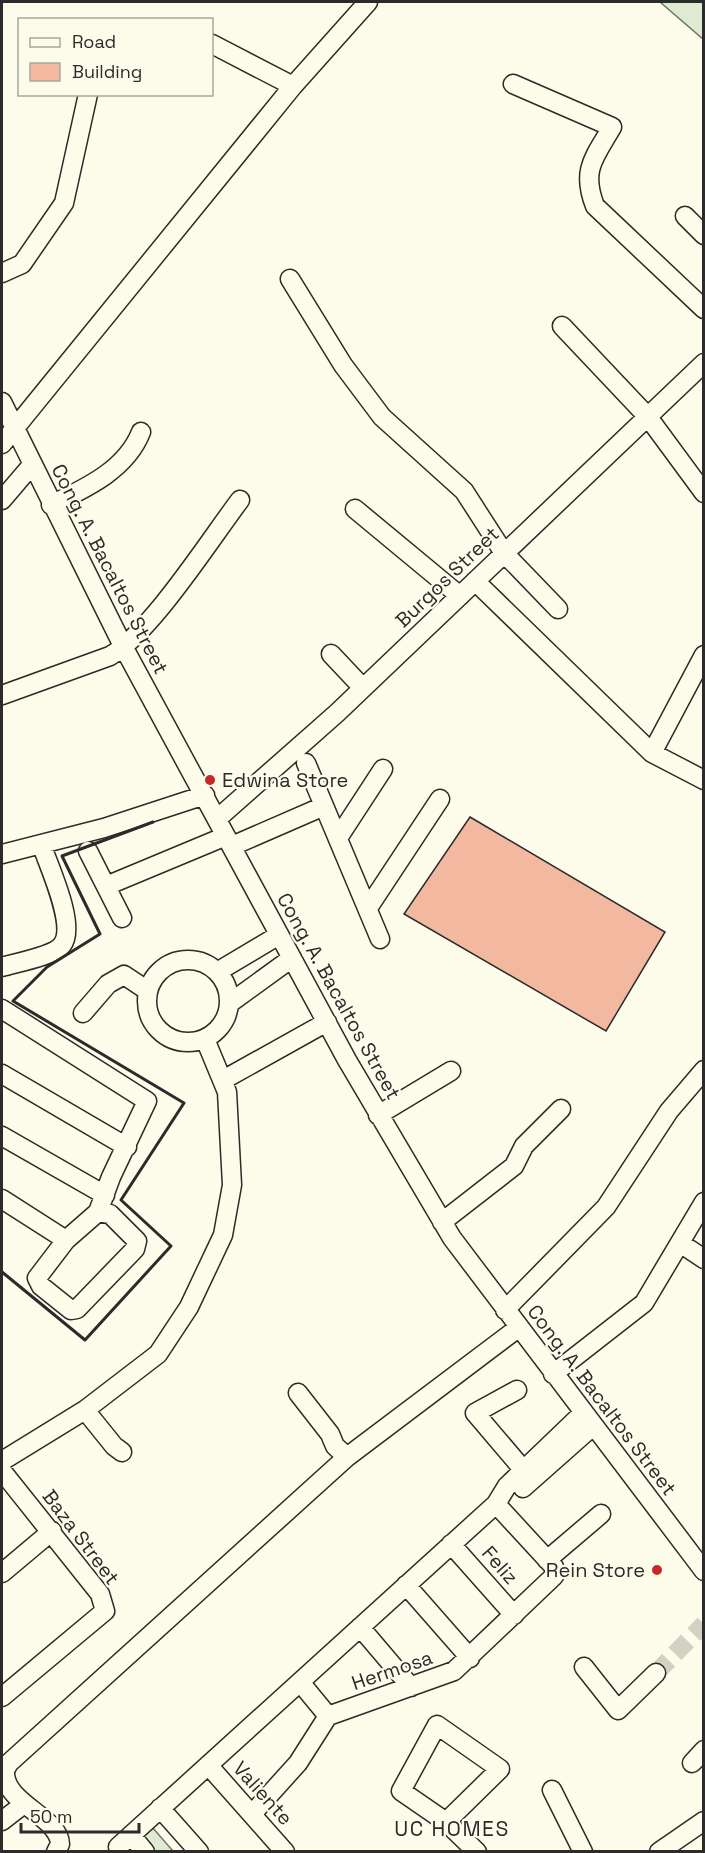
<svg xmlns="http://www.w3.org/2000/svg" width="705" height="1853" font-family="'Space Grotesk',sans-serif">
<rect width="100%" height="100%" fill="#fdfbea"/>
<path fill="#deebd1" stroke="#74746e" stroke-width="1.5" d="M660,2H703V39Z
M152,1827L173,1851L125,1852Z"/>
<path fill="#f2b8a0" stroke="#2b2b2b" stroke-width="1.5" d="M470,817L665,932L606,1031L404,914Z"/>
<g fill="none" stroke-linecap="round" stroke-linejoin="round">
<path stroke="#d3d1c4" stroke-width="18" stroke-dasharray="18 9" stroke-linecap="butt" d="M656,1673L704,1624"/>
<defs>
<path id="minor" d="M212,44L293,86
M513,84L612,127C594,158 581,170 595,206L704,309
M685,216L704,235
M2,273L22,264L64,203L88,94
M290,279L343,365L382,417L464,491L504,553L558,609
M562,326L648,417L704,493
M2,402L124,648L347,1060L452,1238L704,1571
M2,444L293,86L368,2
M2,500L31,466
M51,505C86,488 126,470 141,432
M355,509L460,596
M475,581L652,753L704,780
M331,654L363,688
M2,695L110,656C152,631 209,541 240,500
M652,753L704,655
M306,763L380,939
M217,819L337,713L704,363
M338,838L383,769
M232,846L324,806
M88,851L122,918
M2,854L104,828L205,795
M106,886L226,836
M368,908L440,799
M147 1001a41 41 0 1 1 82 0a41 41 0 1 1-82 0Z
M2,967C15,963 54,956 62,945C77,926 49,867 42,846
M217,972L279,935
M230,1003L292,958
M2,1009L147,1101L111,1177L98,1212L66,1240L37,1278L41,1286L71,1310L77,1309L135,1249L137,1241L110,1214L98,1212
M83,1013L108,984L124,975L148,991
M2,1074L127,1147
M223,1080L327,1022
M378,1115L451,1071
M2,1136L105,1195
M2,1199L66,1240
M442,1222L514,1166L524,1146L561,1109
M680,1243L704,1259
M505,1310L606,1207L669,1111L704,1070
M553,1374L644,1303L704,1202
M517,1390L475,1413L532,1480
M298,1393L330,1434L335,1446L347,1457
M85,1410L114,1446L122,1452
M2,1461L85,1410L158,1354L189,1307L223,1235L232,1185L227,1092L205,1039
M2,1471L100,1594L105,1611L2,1697
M523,1488L593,1426
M451,1544L514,1615
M547,1560L601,1514
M2,1573L52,1531
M406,1585L470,1658
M360,1627L411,1687
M584,1667L618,1710L656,1673
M300,1682L328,1716
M692,1763L704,1750
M208,1765L285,1852
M552,1790L583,1852
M160,1808L199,1852
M252,1814L298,1763L328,1716L454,1671L553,1577L556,1573L554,1567L496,1504
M2,1821L24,1804
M446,1822L500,1769L437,1725L401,1791L446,1822L477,1852
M131,1835L145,1852
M118,1847L496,1504L507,1486L583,1413
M56,1852L60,1844C59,1816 2,1803 5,1770L9,1763L347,1457L518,1328
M659,1852L704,1821"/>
</defs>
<use href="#minor" stroke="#2b2b2b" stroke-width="21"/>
<use href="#minor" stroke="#fdfbea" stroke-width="18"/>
<path stroke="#2b2b2b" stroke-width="3" d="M2,1272L85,1340L171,1246L121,1200L184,1103L13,1001L47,967L100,934L62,856L153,822"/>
</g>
<g fill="#c62828" stroke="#fdfbea" stroke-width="2">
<circle cx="210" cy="780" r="6"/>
<circle cx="657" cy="1570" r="6"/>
</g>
<g text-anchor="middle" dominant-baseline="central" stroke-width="4.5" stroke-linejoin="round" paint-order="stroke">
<g font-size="20" fill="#2b2b2b" stroke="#fdfbea">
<text transform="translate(110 569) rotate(63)">Cong. A. Bacaltos Street</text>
<text transform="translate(447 577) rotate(-44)">Burgos Street</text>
<text transform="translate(339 996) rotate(61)">Cong. A. Bacaltos Street</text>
<text transform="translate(602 1400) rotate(53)">Cong. A. Bacaltos Street</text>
<text transform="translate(81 1537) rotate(53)">Baza Street</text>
<text transform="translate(500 1565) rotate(49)">Feliz</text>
<text transform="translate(392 1670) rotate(-19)">Hermosa</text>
<text transform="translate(263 1793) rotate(48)">Valiente</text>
</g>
<g font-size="20" fill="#2b2b2b" stroke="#fdfbea" text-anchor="start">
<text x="222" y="780">Edwina Store</text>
<text x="645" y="1570" text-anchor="end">Rein Store</text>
</g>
<g font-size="21" letter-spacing="1.5" fill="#2b2b2b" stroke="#fdfbea">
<text x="452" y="1828">UC HOMES</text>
</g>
</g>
<rect width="705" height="1853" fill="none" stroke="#2b2b2b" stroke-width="6"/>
<rect x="18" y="18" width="195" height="78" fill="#fdfbea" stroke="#a9a89e" stroke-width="1.5"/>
<rect x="30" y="38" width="30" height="9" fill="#fdfbea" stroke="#a9a89e" stroke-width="1.5"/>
<text x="72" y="48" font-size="18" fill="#2b2b2b">Road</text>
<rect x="30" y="63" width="30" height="18" fill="#f2b8a0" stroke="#a9a89e" stroke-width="1.5"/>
<text x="72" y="78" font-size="18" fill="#2b2b2b">Building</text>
<path d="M21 1823v9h118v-9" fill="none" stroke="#2b2b2b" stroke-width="3"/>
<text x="30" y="1823" font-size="18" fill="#2b2b2b" stroke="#fdfbea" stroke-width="4.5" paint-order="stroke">50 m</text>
</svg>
